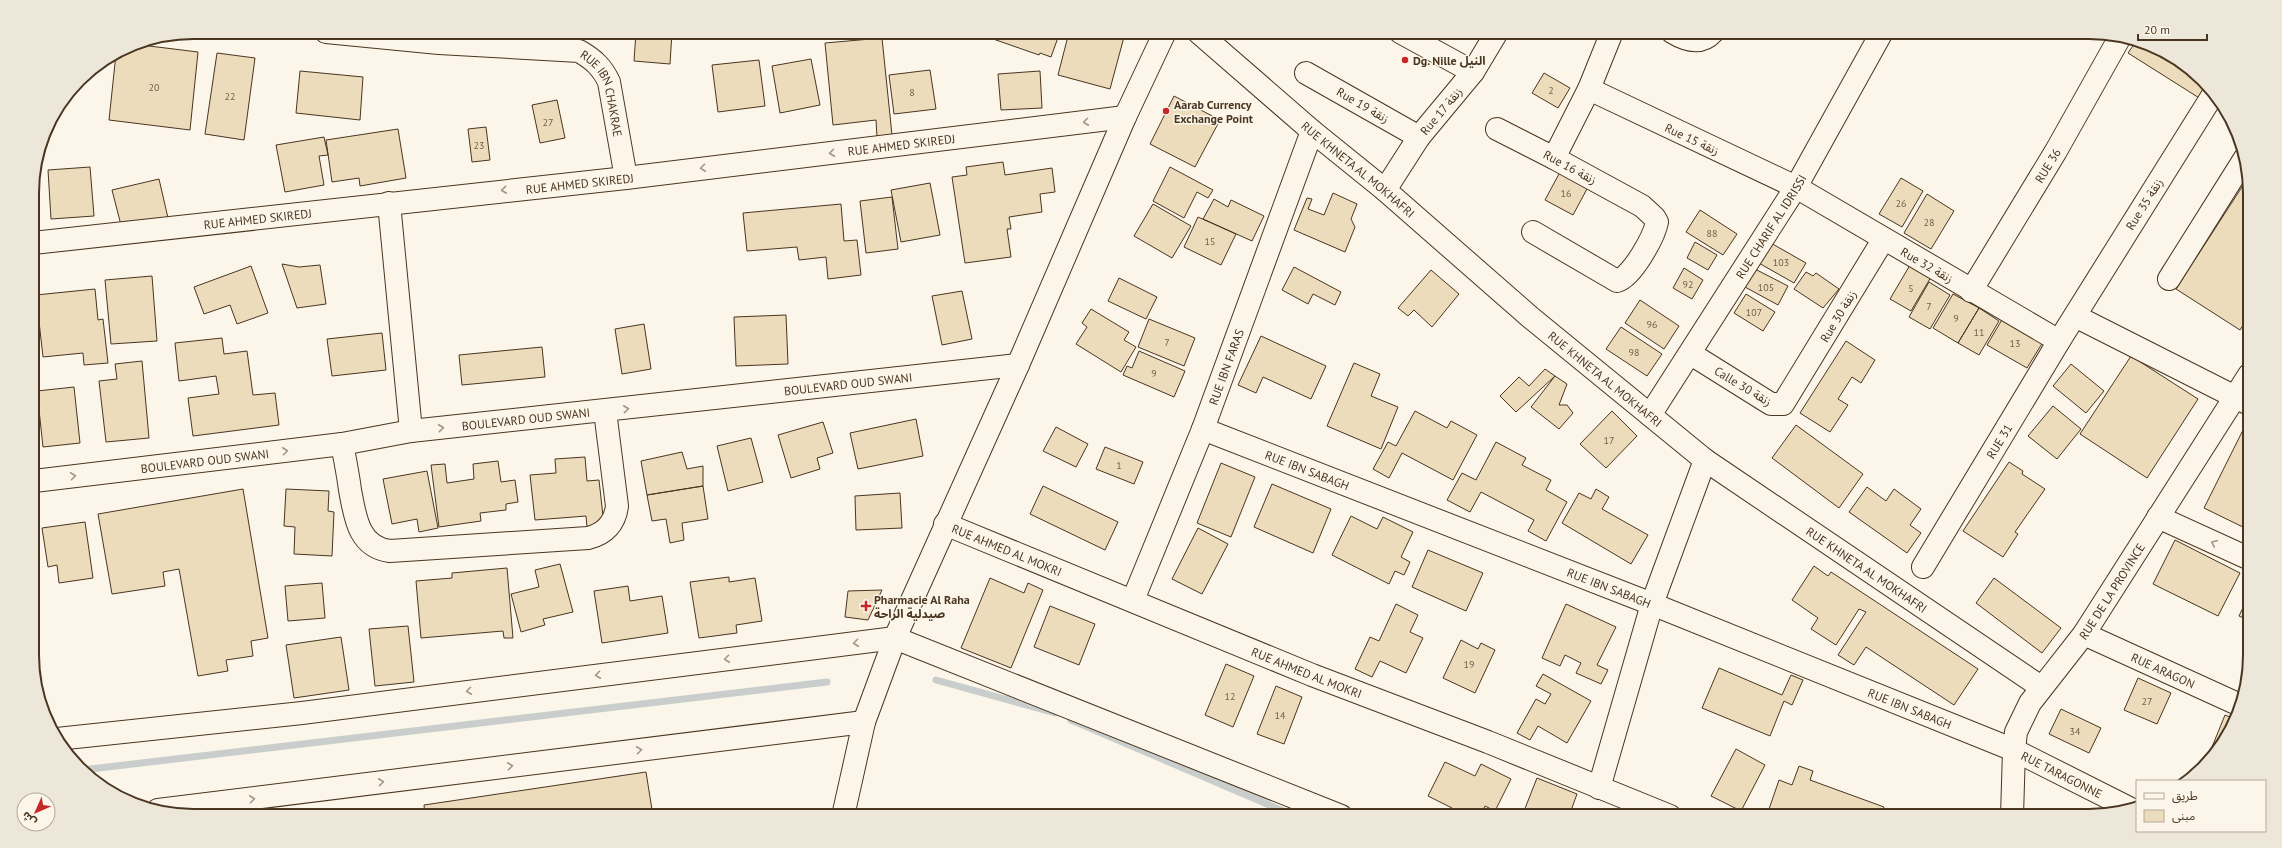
<svg xmlns="http://www.w3.org/2000/svg" width="2282" height="848" font-family="'PT Sans','Noto Sans Arabic',sans-serif">
<rect width="100%" height="100%" fill="#fbf6e9"/>
<g fill="none" stroke-linecap="round" stroke-linejoin="round">
<path stroke="#c9cecd" stroke-width="7" d="M936,680L1055,713
M1071,720L1295,816
M82,770L827,682"/>
</g>
<path fill="#ecdcbc" stroke="#4a3520" d="M588,32H621L620,37L588,34Z
M636,32H672L670,64L634,61Z
M973,32H1060L1051,57L1040,53L1039,55Z
M1069,32H1106L1124,37L1110,89L1058,75Z
M882,38L892,135L877,137L876,120L833,125L825,43Z
M2137,40L2178,59L2210,87L2204,101L2128,53Z
M133,44L198,52L190,130L109,120L116,54Z
M217,53L255,58L244,140L205,134Z
M811,59L820,105L780,113L772,66Z
M759,60L765,106L718,112L712,65Z
M930,70L936,109L894,114L889,75Z
M300,71L363,77L360,120L296,113Z
M1040,71L1042,108L1001,110L998,74Z
M1544,73L1570,88L1558,108L1532,93Z
M1174,96L1220,120L1195,167L1150,144Z
M557,100L565,138L540,143L532,105Z
M486,127L490,160L472,162L468,129Z
M398,129L406,178L360,186L359,178L332,182L326,140Z
M324,137L328,155L319,156L324,185L285,192L276,145Z
M1003,162L1005,175L1052,168L1055,192L1040,194L1042,212L1009,217L1011,229H1007L1011,257L965,263L952,177L967,175L966,167Z
M90,167L94,216L51,219L48,170Z
M1170,167L1213,190L1208,198L1197,192L1184,218L1153,201Z
M1560,172L1588,187L1573,215L1545,200Z
M2249,176V316L2240,330L2176,289Z
M1901,178L1923,191L1902,227L1879,214Z
M159,179L168,218L122,229L112,190Z
M930,183L940,235L901,242L891,190Z
M1333,193L1357,204L1351,219L1355,227L1345,252L1294,230L1307,198L1312,199L1308,209L1324,215Z
M1927,194L1954,211L1931,249L1904,233Z
M892,197L898,249L866,253L860,201Z
M1214,199L1228,207L1231,200L1264,216L1252,241L1203,219Z
M841,204L844,241L857,240L861,275L828,279L826,257L799,260L797,247L747,251L743,213Z
M1153,204L1191,226L1172,258L1134,236Z
M1700,210L1737,234L1723,255L1686,232Z
M1198,217L1236,234L1221,265L1184,247Z
M1695,242L1717,255L1708,270L1687,258Z
M1769,242L1806,263L1794,283L1757,262Z
M282,264L299,267L320,265L326,304L297,308Z
M1910,265L1931,277L1911,311L1890,299Z
M251,266L268,313L237,324L230,305L204,314L194,287Z
M1294,267L1341,292L1335,305L1313,294L1308,304L1282,290Z
M1684,268L1703,280L1692,299L1673,288Z
M1755,269L1788,286L1778,305L1745,287Z
M1431,270L1459,294L1432,327L1414,310L1408,316L1398,308Z
M1806,272L1813,276L1816,273L1839,289L1823,308L1794,289Z
M152,276L157,341L111,344L105,280Z
M1119,278L1157,297L1146,319L1108,301Z
M1929,282L1950,295L1930,329L1909,317Z
M95,289L98,320L103,319L108,363L84,365L83,353L43,357L36,295Z
M962,291L972,339L942,345L932,296Z
M1746,294L1775,312L1763,331L1734,313Z
M1953,294L1979,308L1958,343L1933,328Z
M1640,300L1679,326L1664,349L1625,323Z
M1979,308L1999,321L1979,355L1958,343Z
M1091,309L1129,332L1124,340L1136,347L1121,372L1076,344L1087,327L1082,323Z
M786,315L788,364L736,366L734,317Z
M2003,318L2043,342L2027,368L1987,345Z
M1149,319L1195,338L1184,366L1138,347Z
M644,324L651,369L622,374L615,329Z
M1621,327L1662,354L1647,376L1606,349Z
M382,333L386,370L332,376L327,339Z
M1261,336L1326,366L1311,399L1263,377L1256,393L1238,385Z
M222,338L224,354L247,351L253,395L275,393L279,425L193,436L188,398L219,394L216,376L179,381L175,343Z
M1846,341L1875,360L1861,383L1852,377L1838,399L1848,405L1830,432L1800,413Z
M542,347L545,377L462,385L459,355Z
M1139,351L1185,371L1174,397L1123,375L1127,366L1132,368Z
M2131,356L2198,399L2147,478L2080,434Z
M142,361L149,438L106,442L99,381L117,379L115,364Z
M1354,363L1380,374L1371,396L1398,407L1381,449L1327,426Z
M2071,364L2104,391L2086,413L2053,386Z
M1545,369L1555,376L1516,412L1500,396L1519,377L1529,386Z
M1555,376L1567,384L1559,405H1567L1573,413L1559,429L1531,407Z
M74,387L80,443L43,447L37,391Z
M2053,406L2081,429L2057,459L2028,436Z
M1415,411L1447,428L1451,421L1477,435L1453,480L1402,453L1389,478L1373,469L1388,442L1396,446Z
M1612,411L1637,436L1606,468L1580,444Z
M916,419L923,456L858,469L850,433Z
M823,422L833,453L817,458L820,469L791,478L778,435Z
M2247,422L2249,423L2250,525L2247,529L2204,508Z
M1796,425L1863,474L1839,508L1772,458Z
M1056,427L1088,444L1076,467L1043,451Z
M751,438L763,482L728,491L717,446Z
M1496,442L1526,458L1522,465L1551,480L1546,490L1567,502L1546,541L1528,531L1534,520L1481,492L1470,512L1447,500L1462,473L1476,480Z
M1105,447L1143,462L1134,484L1096,469Z
M682,452L687,469L703,466V486L647,495L641,461Z
M585,457L587,481L599,480L604,525L587,527L586,516L535,520L530,475L556,473L555,459Z
M498,461L501,482L515,480L518,502L506,504V510L480,513L481,521L439,527L431,465L445,464L447,483L474,479L473,464Z
M2009,462L2023,471L2022,474L2045,489L2015,532L2018,534L2003,557L1963,531Z
M1221,463L1255,477L1231,537L1197,523Z
M427,471L438,528L419,532L417,519L392,524L383,479Z
M1272,484L1331,509L1313,553L1254,527Z
M703,486L708,519L682,523L684,540L670,543L666,519L652,521L647,495Z
M1043,486L1118,522L1105,550L1030,514Z
M1867,487L1886,501L1894,489L1921,509L1910,525L1921,533L1907,553L1849,512Z
M243,489L268,638L251,641L253,656L226,660L228,671L198,676L179,569L163,572L165,586L112,594L98,514Z
M286,489L329,491L328,511L334,512L332,556L294,554L295,527L284,526Z
M1596,489L1609,497L1602,509L1648,535L1631,564L1562,523L1579,493L1591,499Z
M900,493L902,528L856,530L855,496Z
M1351,516L1377,529L1383,517L1413,532L1401,557L1410,562L1404,575L1395,571L1389,584L1332,555Z
M85,522L93,578L59,583L57,565L48,567L42,528Z
M1198,528L1228,544L1202,594L1172,579Z
M2175,540L2240,573L2218,616L2153,584Z
M1428,550L1483,573L1466,611L1412,587Z
M560,564L573,612L543,619L545,625L521,632L511,594L539,587L535,570Z
M1814,566L1828,576L1831,572L1978,669L1954,705L1866,647L1854,665L1838,655L1866,612L1859,609L1836,645L1811,629L1818,618L1792,600Z
M507,568L513,638H504L503,631L421,638L416,581L452,578V573Z
M729,577V582L755,578L762,621L736,625L737,633L699,638L690,582Z
M990,578L1024,593L1028,583L1043,590L1011,668L961,648Z
M1994,578L2061,628L2042,653L1976,603Z
M322,583L325,618L288,621L285,586Z
M628,586L630,601L662,596L668,633L602,643L594,591Z
M882,590L868,620L845,617L848,591Z
M2250,593V621L2239,616Z
M1396,604L1418,615L1410,632L1423,638L1406,673L1380,661L1372,677L1355,669L1370,637L1379,641Z
M1566,604L1616,627L1597,665L1608,670L1601,684L1576,673L1581,663L1565,655L1560,666L1542,658Z
M1050,606L1095,624L1079,665L1034,647Z
M408,626L414,682L375,686L369,629Z
M341,637L349,690L294,698L286,645Z
M1461,640L1478,649L1481,643L1495,650L1475,693L1443,678Z
M1226,664L1254,676L1233,727L1205,715Z
M1719,668L1782,695L1791,675L1803,680L1792,705L1784,701L1770,736L1702,708Z
M1543,674L1591,701L1567,743L1538,726L1530,740L1517,733L1536,699L1545,704L1551,694L1536,686Z
M2138,678L2171,693L2157,724L2124,710Z
M1276,686L1302,697L1284,744L1257,734Z
M2061,709L2101,728L2089,753L2049,734Z
M2225,715L2235,719L2218,749L2212,747Z
M1736,749L1765,765L1741,811L1711,796Z
M1445,762L1475,776L1481,764L1511,779L1495,811L1485,806L1480,816H1455L1450,813L1452,808L1428,796Z
M1799,766L1813,771L1810,780L1884,807L1881,816L1767,815L1779,780L1792,785Z
M646,772L653,816H425L424,805Z
M1537,778L1577,794L1569,816H1522Z"/>
<g fill="none" stroke-linecap="round" stroke-linejoin="round">
<defs>
<g id="minor">
<path id="s1" d="M326,32L439,43L579,51C593,59 602,67 609,82L626,178"/>
<path id="s2" d="M1198,32L1312,131L1385,190L1530,317L1705,460L2041,687"/>
<path d="M1400,32L1473,72"/>
<path d="M1672,32C1685,40 1700,46 1713,32"/>
<path d="M1306,73L1419,137"/>
<path d="M1589,89L1796,187L2059,341"/>
<path d="M1497,129L1554,158L1642,206L1654,217L1657,222C1654,237 1632,277 1617,281L1533,232"/>
<path d="M1554,158L1589,89L1612,32"/>
<path d="M1385,190L1419,137L1473,72L1497,32"/>
<path d="M389,203L411,431"/>
<path id="s3" d="M33,243L626,178L1125,117"/>
<path d="M2169,279L2245,158"/>
<path id="s4" d="M1971,291L2056,151L2120,37"/>
<path d="M2075,316L2249,404"/>
<path d="M1691,354L1771,404H1783L1883,240"/>
<path id="s5" d="M1650,415L1796,187L1882,32"/>
<path id="s6" d="M1203,429L1652,604L2014,750L2131,809"/>
<path d="M342,444C345,459 348,474 350,490C355,516 358,547 390,551L588,538C605,534 615,523 617,506L605,411"/>
<path id="s7" d="M34,481L342,444L411,431L1018,365"/>
<path d="M2158,517L2250,559"/>
<path id="s8" d="M945,524L1312,675L1488,742L1670,816"/>
<path id="s9" d="M1923,567L2059,341L2214,93"/>
<path id="s10" d="M1133,600L1203,429L1312,131"/>
<path id="s11" d="M2084,634L2242,706"/>
<path d="M57,739L302,713L895,638L1341,816"/>
<path d="M1599,788L1652,604L1705,460"/>
<path d="M158,810L864,722"/>
<path id="s12" d="M2012,816L2014,750L2016,732L2030,703L2084,634L2249,375"/>
</g>
<path id="major" d="M843,816L864,722L895,638L1018,365L1125,117L1165,32"/>
</defs>
<use href="#minor" stroke="#4a3520" stroke-width="24"/>
<use href="#major" stroke="#4a3520" stroke-width="24"/>
<use href="#minor" stroke="#fbf6e9" stroke-width="22"/>
<use href="#major" stroke="#fbf6e9" stroke-width="22"/>
</g>
<defs><path id="oneway-chevron" d="M-2-3.5L2.5 0L-2 3.5" fill="none" stroke-width="1.6" stroke-linecap="round" stroke-linejoin="round"/></defs>
<g stroke="#a29684">
<use href="#oneway-chevron" transform="translate(1086 122) rotate(173)"/>
<use href="#oneway-chevron" transform="translate(832 153) rotate(173)"/>
<use href="#oneway-chevron" transform="translate(703 168) rotate(173)"/>
<use href="#oneway-chevron" transform="translate(504 190) rotate(174)"/>
<use href="#oneway-chevron" transform="translate(626 409) rotate(-6)"/>
<use href="#oneway-chevron" transform="translate(441 428) rotate(-6)"/>
<use href="#oneway-chevron" transform="translate(285 451) rotate(-7)"/>
<use href="#oneway-chevron" transform="translate(73 476) rotate(-7)"/>
<use href="#oneway-chevron" transform="translate(2214 543) rotate(-155)"/>
<use href="#oneway-chevron" transform="translate(856 643) rotate(173)"/>
<use href="#oneway-chevron" transform="translate(727 659) rotate(173)"/>
<use href="#oneway-chevron" transform="translate(598 675) rotate(173)"/>
<use href="#oneway-chevron" transform="translate(469 691) rotate(173)"/>
<use href="#oneway-chevron" transform="translate(639 750) rotate(-7)"/>
<use href="#oneway-chevron" transform="translate(510 766) rotate(-7)"/>
<use href="#oneway-chevron" transform="translate(381 782) rotate(-7)"/>
<use href="#oneway-chevron" transform="translate(252 799) rotate(-7)"/>
</g>
<g fill="#c62828" stroke="#fbf6e9" stroke-width="1.5">
<circle cx="1405" cy="60" r="4"/>
<circle cx="1166" cy="111" r="4"/>
<path d="M864 600h4v4h4v4h-4v4h-4v-4h-4v-4h4z"/>
</g>
<g text-anchor="middle" dominant-baseline="central" stroke-width="3" stroke-linejoin="round" paint-order="stroke">
<g font-size="10" fill="#725f47">
<text x="154" y="87">20</text>
<text x="1551" y="90">2</text>
<text x="912" y="92">8</text>
<text x="230" y="96">22</text>
<text x="548" y="122">27</text>
<text x="479" y="145">23</text>
<text x="1566" y="193">16</text>
<text x="1901" y="203">26</text>
<text x="1929" y="222">28</text>
<text x="1712" y="233">88</text>
<text x="1210" y="241">15</text>
<text x="1781" y="262">103</text>
<text x="1688" y="284">92</text>
<text x="1766" y="287">105</text>
<text x="1911" y="288">5</text>
<text x="1929" y="306">7</text>
<text x="1754" y="312">107</text>
<text x="1956" y="318">9</text>
<text x="1652" y="324">96</text>
<text x="1979" y="332">11</text>
<text x="1167" y="342">7</text>
<text x="2015" y="343">13</text>
<text x="1634" y="352">98</text>
<text x="1154" y="373">9</text>
<text x="1609" y="440">17</text>
<text x="1119" y="465">1</text>
<text x="1469" y="664">19</text>
<text x="1230" y="696">12</text>
<text x="2147" y="701">27</text>
<text x="1280" y="715">14</text>
<text x="2075" y="731">34</text>
</g>
<g font-size="12" font-weight="bold" fill="#4a3520" stroke="#fbf6e9" text-anchor="start">
<text x="1413" y="60">Dg. Nille النيل</text>
<text x="1174" y="104">Aarab Currency<tspan x="1174" dy="14">Exchange Point</tspan></text>
<text x="874" y="599">Pharmacie Al Raha<tspan x="874" dy="14">صيدلية الراحة</tspan></text>
</g>
<g font-size="12" fill="#4a3520" stroke="#fbf6e9">
<text stroke="none"><textPath href="#s1" startOffset="305">RUE IBN CHAKRAE</textPath></text>
<text transform="translate(1363 105) rotate(30)">Rue 19 زنقة</text>
<text transform="translate(1441 111) rotate(-50)">Rue 17 زنقة</text>
<text transform="translate(1692 139) rotate(25)">Rue 15 زنقة</text>
<text stroke="none"><textPath href="#s3" startOffset="874">RUE AHMED SKIREDJ</textPath></text>
<text stroke="none"><textPath href="#s4" startOffset="147">RUE 36</textPath></text>
<text transform="translate(1570 167) rotate(28)">Rue 16 زنقة</text>
<text stroke="none"><textPath href="#s2" startOffset="211">RUE KHNETA AL MOKHAFRI</textPath></text>
<text stroke="none"><textPath href="#s3" startOffset="550">RUE AHMED SKIREDJ</textPath></text>
<text transform="translate(2144 204) rotate(-58)">Rue 35 زنقة</text>
<text stroke="none"><textPath href="#s3" startOffset="226">RUE AHMED SKIREDJ</textPath></text>
<text stroke="none"><textPath href="#s5" startOffset="224">RUE CHARIF AL IDRISSI</textPath></text>
<text transform="translate(1927 265) rotate(30)">Rue 32 زنقة</text>
<text transform="translate(1838 316) rotate(-59)">Rue 30 زنقة</text>
<text stroke="none"><textPath href="#s10" startOffset="251">RUE IBN FARAS</textPath></text>
<text stroke="none"><textPath href="#s2" startOffset="535">RUE KHNETA AL MOKHAFRI</textPath></text>
<text stroke="none"><textPath href="#s7" startOffset="820">BOULEVARD OUD SWANI</textPath></text>
<text transform="translate(1743 386) rotate(31)">Calle 30 زنقة</text>
<text stroke="none"><textPath href="#s7" startOffset="496">BOULEVARD OUD SWANI</textPath></text>
<text stroke="none"><textPath href="#s9" startOffset="147">RUE 31</textPath></text>
<text stroke="none"><textPath href="#s7" startOffset="172">BOULEVARD OUD SWANI</textPath></text>
<text stroke="none"><textPath href="#s6" startOffset="112">RUE IBN SABAGH</textPath></text>
<text stroke="none"><textPath href="#s8" startOffset="67">RUE AHMED AL MOKRI</textPath></text>
<text stroke="none"><textPath href="#s2" startOffset="859">RUE KHNETA AL MOKHAFRI</textPath></text>
<text stroke="none"><textPath href="#s6" startOffset="436">RUE IBN SABAGH</textPath></text>
<text stroke="none"><textPath href="#s12" startOffset="255">RUE DE LA PROVINCE</textPath></text>
<text stroke="none"><textPath href="#s11" startOffset="87">RUE ARAGON</textPath></text>
<text stroke="none"><textPath href="#s8" startOffset="391">RUE AHMED AL MOKRI</textPath></text>
<text stroke="none"><textPath href="#s6" startOffset="760">RUE IBN SABAGH</textPath></text>
<text stroke="none"><textPath href="#s6" startOffset="926">RUE TARAGONNE</textPath></text>
</g>
</g>
<path d="M0 0H2282V848H0ZM193 39H2089A154 154 0 0 1 2243 193V655A154 154 0 0 1 2089 809H193A154 154 0 0 1 39 655V193A154 154 0 0 1 193 39Z" fill="#ede7d9" fill-rule="evenodd"/>
<path fill="none" stroke="#4a3520" stroke-width="2" d="M193 39H2089A154 154 0 0 1 2243 193V655A154 154 0 0 1 2089 809H193A154 154 0 0 1 39 655V193A154 154 0 0 1 193 39Z"/>
<rect x="2136" y="780" width="130" height="52" fill="#fbf6e9" stroke="#b4a999"/>
<rect x="2144" y="793" width="20" height="6" fill="#fbf6e9" stroke="#b4a999"/>
<text x="2172" y="800" font-size="12" fill="#4a3520">طريق</text>
<rect x="2144" y="810" width="20" height="12" fill="#ecdcbc" stroke="#b4a999"/>
<text x="2172" y="820" font-size="12" fill="#4a3520">مبنى</text>
<g transform="translate(36 812) rotate(225)"><circle r="19" fill="#fbf6e9" stroke="#b4a999"/>
<path d="M0-3L7 15L0 10L-7 15Z" fill="#c62828"/>
<text y="-6" font-size="11" font-weight="bold" text-anchor="middle" fill="#4a3520">ش</text>
</g>
<path d="M2138 34v6h69v-6" fill="none" stroke="#4a3520" stroke-width="2"/>
<text x="2144" y="34" font-size="12" fill="#4a3520" stroke="#fbf6e9" stroke-width="3" paint-order="stroke">20 m</text>
</svg>
